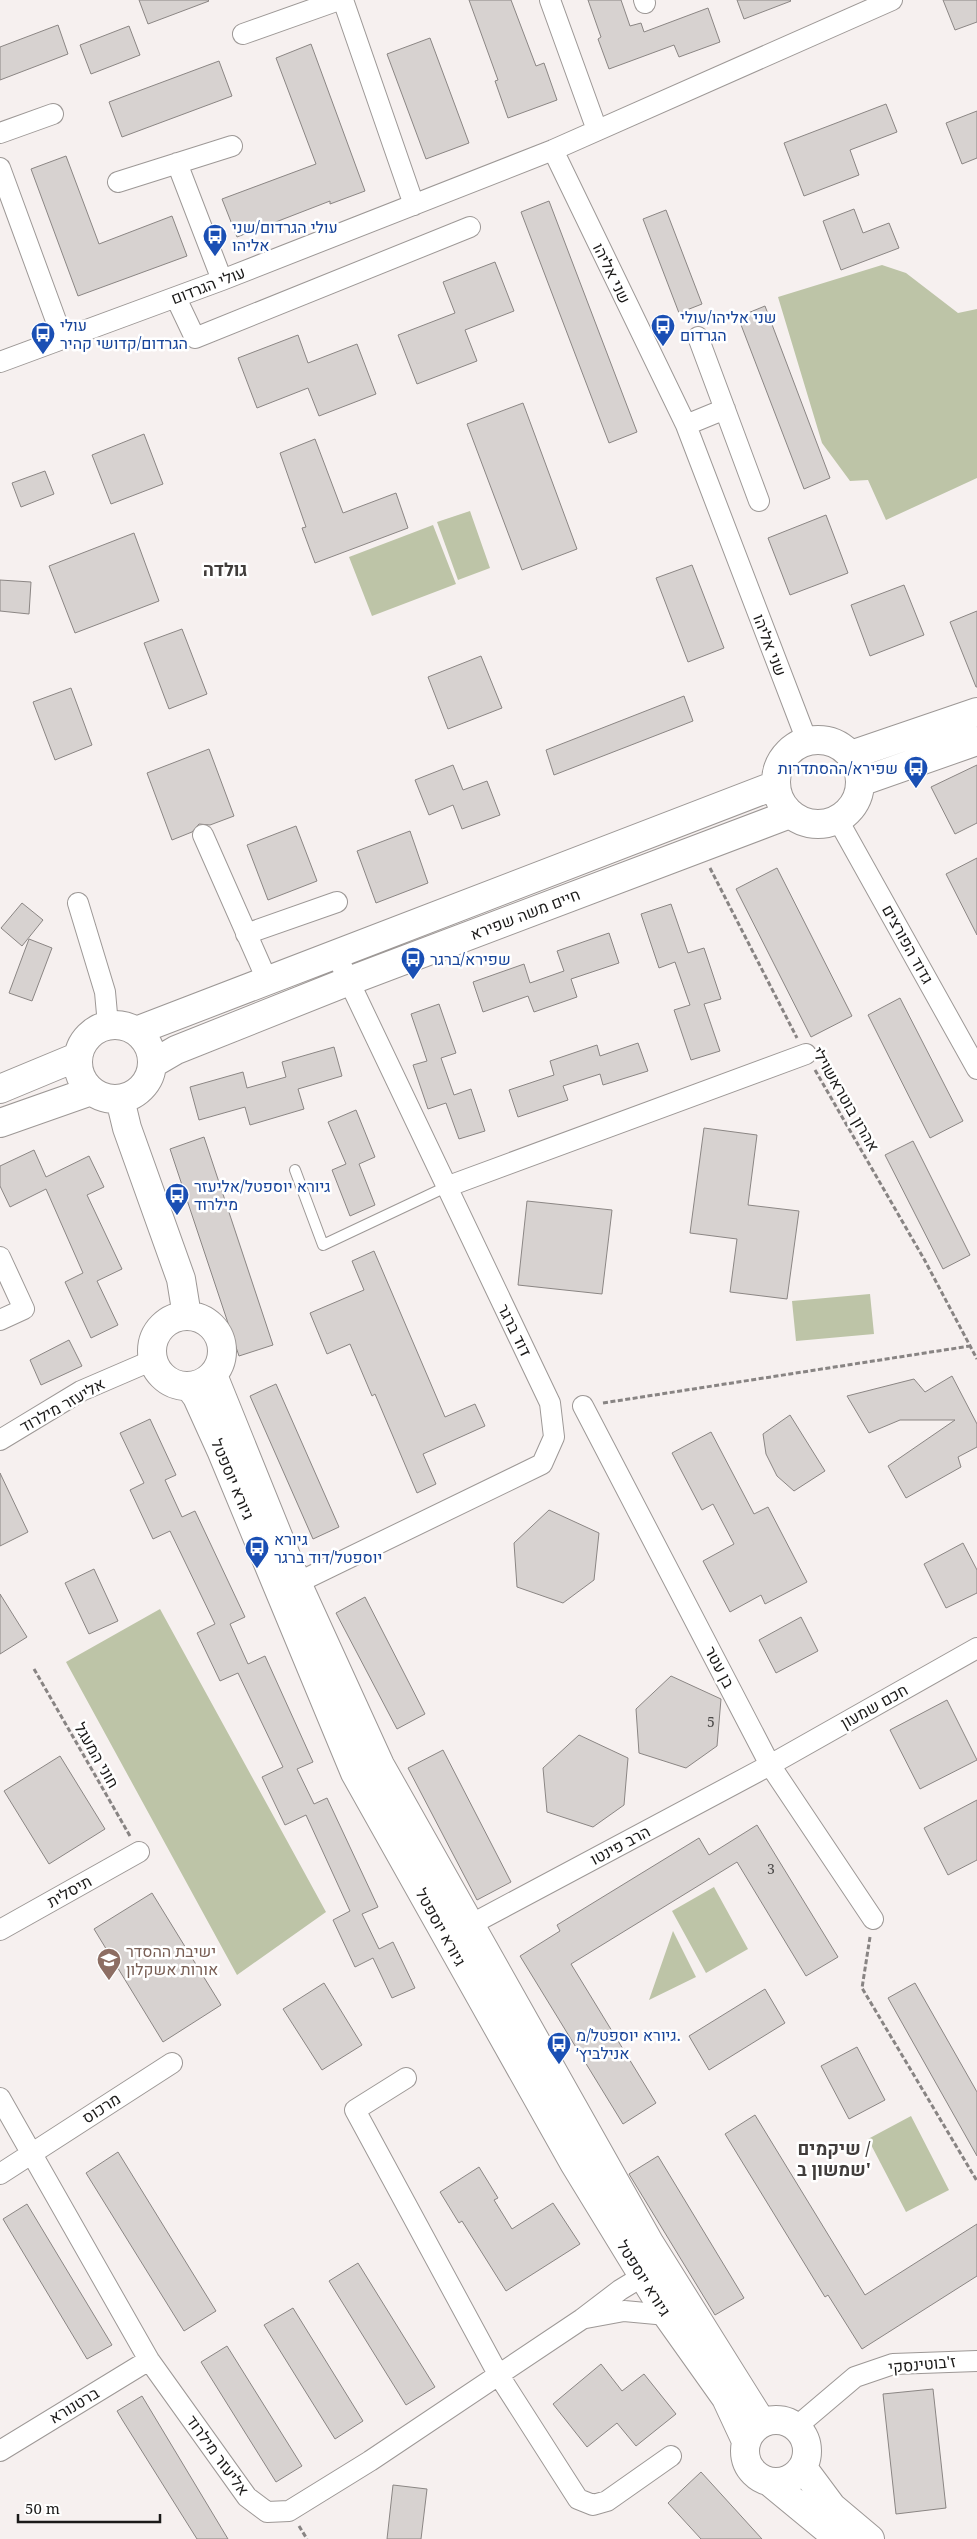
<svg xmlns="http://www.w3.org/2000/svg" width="977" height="2539" font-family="'Noto Serif',Heebo,serif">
<rect width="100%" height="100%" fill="#f6f0ef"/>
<path fill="#bdc4a7" d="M882,265L906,273L958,313L977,309V478L886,520L868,480L850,481L822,443L778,297Z
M470,511L490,568L458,580L437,522Z
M433,525L456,584L372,616L349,557Z
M870,1294L874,1334L796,1341L792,1301Z
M160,1609L326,1912L237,1975L66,1662Z
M714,1887L748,1949L706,1973L672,1911Z
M673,1931L696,1977L649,2000Z
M911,2116L949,2190L906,2212L868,2139Z"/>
<path fill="#d7d2d0" stroke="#8b8684" d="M139,0H208L209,1L148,24Z
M469,0H511L536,66L544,63L557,100L508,118L495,81L498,80Z
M588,0H621L630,26L641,23L644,32L708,8L720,42L679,57L674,45L609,69L598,39L601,37Z
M737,0H790L791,1L744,19Z
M943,0H977V22L955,30Z
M58,25L68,54L0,80V47Z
M129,26L140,55L91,74L80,45Z
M430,38L469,143L426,159L387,54Z
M311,44L365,191L330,204V201L237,237L222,199L316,164L276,58Z
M219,61L232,96L122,137L109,102Z
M886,104L897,132L850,150L859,175L804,196L784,143Z
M977,111V158L962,164L946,123Z
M66,156L99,244L172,216L187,256L78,296L31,169Z
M549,201L637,432L609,443L521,212Z
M854,209L863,233L889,223L899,248L841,270L823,221Z
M666,210L702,304L679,313L643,219Z
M495,262L514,311L465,330L477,361L417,384L398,335L455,313L443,282Z
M765,306L830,478L804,489L738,317Z
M298,335L308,363L357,344L376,394L319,416L308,388L257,408L238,358Z
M523,403L577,549L522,570L467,424Z
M144,434L163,484L111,504L92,455Z
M315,439L343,513L396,493L408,528L315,563L302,528L306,527L280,453Z
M45,471L54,494L21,507L12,483Z
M826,515L848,573L790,595L768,538Z
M134,533L159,601L75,633L49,566Z
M692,565L724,648L688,662L656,578Z
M0,580L31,582L29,614L0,611Z
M904,585L924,635L870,656L851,605Z
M977,611V687H976L950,622Z
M182,629L207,694L169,709L144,643Z
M481,656L502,708L448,729L428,677Z
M71,688L92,745L55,760L33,702Z
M684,696L693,721L554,775L546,750Z
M209,749L234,816L210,825L199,824L192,832L172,840L147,773Z
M453,765L463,790L487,781L500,815L462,829L453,805L429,815L415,780Z
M977,765V823L955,834L931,787Z
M296,826L317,881L268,900L247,845Z
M410,831L428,883L376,903L357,851Z
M977,858V935L946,874Z
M777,868L852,1016L811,1037L736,889Z
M22,903L43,920L22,946L1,928Z
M671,904L688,953L704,948L721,999L704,1004L720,1051L691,1060L674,1010L690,1005L675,962L659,968L641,914Z
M609,933L619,963L571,979L577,997L534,1012L528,996L483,1012L473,982L524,964L530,983L564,971L557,951Z
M29,939L52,948L32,1001L9,993Z
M900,998L963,1121L930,1138L868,1015Z
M439,1004L456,1053L441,1058L454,1095L471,1089L485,1131L459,1139L446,1103L428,1109L413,1065L427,1061L411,1014Z
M638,1043L648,1071L603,1085L600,1074L563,1086L568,1100L518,1117L509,1090L554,1075L550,1061L597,1045L600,1056Z
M334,1047L342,1076L298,1089L304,1109L250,1125L245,1107L199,1120L190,1087L243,1072L247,1088L286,1077L282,1062Z
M356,1110L375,1157L359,1164L375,1205L350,1216L332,1170L346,1164L328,1122Z
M704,1128L757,1135L748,1205L799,1211L787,1299L730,1292L737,1239L690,1233Z
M204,1137L273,1345L239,1356L170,1149Z
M913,1141L970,1255L943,1269L885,1155Z
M34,1150L46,1177L89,1156L104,1187L87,1195L122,1269L97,1281L118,1325L91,1338L65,1282L83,1273L46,1189L10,1207L0,1186V1166Z
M527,1201L612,1210L602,1294L518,1285Z
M374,1251L445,1417L475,1404L485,1426L423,1454L436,1484L417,1493L375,1394L372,1396L350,1344L327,1354L310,1313L364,1290L352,1261Z
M69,1340L82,1366L41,1385L30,1360Z
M952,1376L977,1424V1447L958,1457L961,1467L906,1498L888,1466L955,1420H900L869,1433L847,1396L914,1379L925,1392Z
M276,1384L339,1527L313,1539L250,1396Z
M790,1415L825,1471L794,1491L777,1476L766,1454L763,1434Z
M150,1419L176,1475L165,1480L182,1517L195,1511L245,1617L230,1624L248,1664L265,1656L313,1762L297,1769L314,1804L327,1798L378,1907L362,1914L379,1949L393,1942L415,1988L392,1998L373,1958L355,1967L333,1920L350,1911L306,1815L285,1825L262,1777L283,1767L238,1673L220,1681L197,1633L215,1624L170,1531L153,1539L130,1490L144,1483L120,1433Z
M711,1432L754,1514L768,1507L807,1582L765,1604L761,1595L730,1612L703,1561L734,1544L713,1504L702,1510L672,1453Z
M0,1473L28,1532L0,1546Z
M549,1510L599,1533L594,1580L563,1603L517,1587L514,1543Z
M963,1543L977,1570V1593L946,1608L924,1564Z
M94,1569L118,1621L89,1634L65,1583Z
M0,1594L27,1637L0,1654Z
M365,1597L425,1714L397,1729L336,1613Z
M801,1617L818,1651L776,1673L759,1640Z
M671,1676L721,1699L717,1746L686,1768L639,1753L636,1709Z
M947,1700L977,1760L920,1789L890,1730Z
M579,1735L628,1758L624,1805L593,1827L547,1812L543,1768Z
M443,1750L511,1882L477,1900L408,1768Z
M60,1756L105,1829L49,1864L4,1791Z
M977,1800V1860L948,1875L924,1828Z
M757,1825L838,1957L806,1976L737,1862L571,1964L656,2103L623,2124L520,1956L560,1931L557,1925L699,1838L709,1855Z
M152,1893L221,2005L163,2042L94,1929Z
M324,1983L362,2045L322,2070L283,2009Z
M915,1983L977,2092V2156L888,1998Z
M765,1989L785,2023L709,2070L689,2036Z
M857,2047L885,2100L849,2119L821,2066Z
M755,2115L865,2295L977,2224V2276L862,2349L828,2295L825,2297L725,2134Z
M118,2152L216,2311L184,2331L86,2173Z
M658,2156L744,2298L715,2315L629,2174Z
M479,2167L498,2198L494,2200L512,2229L553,2203L580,2244L506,2291L462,2221L459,2223L440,2192Z
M27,2204L112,2345L87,2359L3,2219Z
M358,2263L435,2387L406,2405L329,2281Z
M293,2308L363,2421L335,2439L264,2325Z
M227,2346L302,2466L276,2482L201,2362Z
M601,2364L622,2391L644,2374L676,2414L636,2446L617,2423L587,2447L553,2404Z
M933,2389L946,2508L896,2514L883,2394Z
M142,2396L228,2539H197L123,2421L117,2411Z
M701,2472L762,2539H701L668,2503Z
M393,2485L427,2489L421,2539H387Z"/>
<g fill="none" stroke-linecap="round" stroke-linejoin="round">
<defs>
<path id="lane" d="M295,1170L323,1245L446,1187"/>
<path id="street" d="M343,0L414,205
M550,0L597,130
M644,0L645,3
M243,34L339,0
M0,133L53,114
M553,150L686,425L807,741
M177,163L222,280
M0,168L62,337
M118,182L232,146
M176,298L195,338L470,227
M698,337L759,501
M0,362L222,280L553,150L892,0
M686,425L725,409
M838,820L977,1069
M203,835L267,980
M78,903L105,992L108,1025
M246,934L337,902
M446,1187L806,1054
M0,1257L24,1309L0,1320
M583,1406L770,1765L873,1919
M0,1440L81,1391L153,1360
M297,1583L542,1464L554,1437L550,1403L336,954
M470,1925L770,1765L977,1648
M0,1930L139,1852
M406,2078L355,2110L498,2374L578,2499L593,2505L607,2501L671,2456
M0,2098L149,2360L247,2497L267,2512L289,2511L370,2461L582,2319L620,2290L643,2276L656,2273
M0,2174L172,2063
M586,2318L624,2311L667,2315
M796,2427L855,2377L893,2364L977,2361
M0,2451L149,2360"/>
<path id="secondary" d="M776 782a42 42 0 1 1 84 0a42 42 0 1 1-84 0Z
M851,755L977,712
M860,782L977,741
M78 1062a37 37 0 1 1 74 0a37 37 0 1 1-74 0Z
M136,1031L776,785
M152,1064L176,1050L349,981L790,814
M0,1089L77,1057
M120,1099L127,1128L181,1279L187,1316
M0,1123L91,1091
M152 1351a35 35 0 1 1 70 0a35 35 0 1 1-70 0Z
M213,1375L297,1583L380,1765L650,2244L762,2423
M189,1386L197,1397L221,1450L355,1773L574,2163L667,2315L726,2398L746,2441
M745 2451a31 31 0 1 1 62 0a31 31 0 1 1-62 0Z
M803,2468L832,2507L870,2539
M771,2483L839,2539"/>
</defs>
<use href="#lane" stroke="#9d9896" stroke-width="12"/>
<use href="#street" stroke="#9d9896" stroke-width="22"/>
<use href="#secondary" stroke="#9d9896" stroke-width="30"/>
<path stroke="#888483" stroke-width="3" stroke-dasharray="5 2.5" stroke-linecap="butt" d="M710,868L797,1038
M815,1070L924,1259L977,1359
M603,1403L970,1346
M34,1669L130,1836
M870,1937L862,1988L977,2181
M299,2526L307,2539"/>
<use href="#lane" stroke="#fff" stroke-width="10"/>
<use href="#street" stroke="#fff" stroke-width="20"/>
<use href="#secondary" stroke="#fff" stroke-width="28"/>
</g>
<defs>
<symbol id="bus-pin" viewBox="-11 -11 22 30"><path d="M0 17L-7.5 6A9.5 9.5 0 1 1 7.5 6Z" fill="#1a4fb4" stroke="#fff"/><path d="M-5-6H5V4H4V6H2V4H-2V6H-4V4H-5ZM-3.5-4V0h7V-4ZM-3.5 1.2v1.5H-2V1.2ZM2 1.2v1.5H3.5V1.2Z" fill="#fff"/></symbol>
<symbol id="school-pin" viewBox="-11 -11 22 30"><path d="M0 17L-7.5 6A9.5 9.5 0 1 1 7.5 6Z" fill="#8d6e63" stroke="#fff"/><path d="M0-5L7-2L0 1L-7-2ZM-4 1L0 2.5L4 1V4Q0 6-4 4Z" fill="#fff"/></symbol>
</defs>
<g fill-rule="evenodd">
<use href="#bus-pin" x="201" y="222" width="28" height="38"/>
<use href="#bus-pin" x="649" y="312" width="28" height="38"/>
<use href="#bus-pin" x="29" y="320" width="28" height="38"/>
<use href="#bus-pin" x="902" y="754" width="28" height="38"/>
<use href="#bus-pin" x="399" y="945" width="28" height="38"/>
<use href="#bus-pin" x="163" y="1181" width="28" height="38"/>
<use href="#bus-pin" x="243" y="1534" width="28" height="38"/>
<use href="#school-pin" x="95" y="1946" width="28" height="38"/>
<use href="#bus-pin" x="545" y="2030" width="28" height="38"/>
</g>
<g text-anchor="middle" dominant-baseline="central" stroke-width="5" stroke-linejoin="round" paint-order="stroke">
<g font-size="14" fill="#4a4847">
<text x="711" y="1721">5</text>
<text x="771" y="1868">3</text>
</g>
<g font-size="16" fill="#164399" stroke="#fff" text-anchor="start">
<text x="232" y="227">עולי הגרדום/שני<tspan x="232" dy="18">אליהו</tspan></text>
<text x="680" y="317">שני אליהו/עולי<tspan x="680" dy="18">הגרדום</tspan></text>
<text x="60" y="325">עולי<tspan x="60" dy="18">הגרדום/קדושי קהיר</tspan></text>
<text x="898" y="768" text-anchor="end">שפירא/ההסתדרות</text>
<text x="430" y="959">שפירא/ברגר</text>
<text x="194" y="1186">גיורא יוספטל/אליעזר<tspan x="194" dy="18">מילרוד</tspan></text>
<text x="274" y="1539">גיורא<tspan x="274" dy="18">יוספטל/דוד ברגר</tspan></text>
<text x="576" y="2035">גיורא יוספטל/מ.<tspan x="576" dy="18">אנילביץ׳</tspan></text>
</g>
<g font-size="16" fill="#1b1a19" stroke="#fff">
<text transform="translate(612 273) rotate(64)">שני אליהו</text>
<text transform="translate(208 285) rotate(-21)">עולי הגרדום</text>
<text transform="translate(770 645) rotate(69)">שני אליהו</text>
<text transform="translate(525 914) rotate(-21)">חיים משה שפירא</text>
<text transform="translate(908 944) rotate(61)">גדוד הפורצים</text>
<text transform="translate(846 1099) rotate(60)">אהרון בוטראשוילי</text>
<text transform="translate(515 1330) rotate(64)">דוד ברגר</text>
<text transform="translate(62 1405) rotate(-29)">אליעזר מילרוד</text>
<text transform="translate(233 1479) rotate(67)">גיורא יוספטל</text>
<text transform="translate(720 1667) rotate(62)">בן עטר</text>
<text transform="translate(874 1706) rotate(-29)">חכם שמעון</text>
<text transform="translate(97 1755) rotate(60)">חוני המעגל</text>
<text transform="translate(620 1845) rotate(-28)">הרב פינטו</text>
<text transform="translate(69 1891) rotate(-29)">תיסלית</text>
<text transform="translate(441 1927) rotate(61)">גיורא יוספטל</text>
<text transform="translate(101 2108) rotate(-33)">מרכוס</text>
<text transform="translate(644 2278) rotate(58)">גיורא יוספטל</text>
<text transform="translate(922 2364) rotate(-5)">ז'בוטינסקי</text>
<text transform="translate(74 2405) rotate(-31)">ברטנורא</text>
<text transform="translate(218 2455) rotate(54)">אליעזר מילרוד</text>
</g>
<g font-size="16" fill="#785e54" stroke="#fff" text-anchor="start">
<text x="126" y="1951">ישיבת ההסדר<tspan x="126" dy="18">אורות אשקלון</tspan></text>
</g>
<g font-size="18" font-weight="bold" fill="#413d3b" stroke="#fff">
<text x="225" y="569">גולדה</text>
<text x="834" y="2148">שיקמים /<tspan x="834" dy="21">שמשון ב'</tspan></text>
</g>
</g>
<path d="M18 2514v8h142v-8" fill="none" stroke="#1b1a19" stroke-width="2.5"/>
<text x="25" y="2514" font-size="15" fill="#1b1a19" stroke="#ffffff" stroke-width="4" paint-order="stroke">50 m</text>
</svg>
